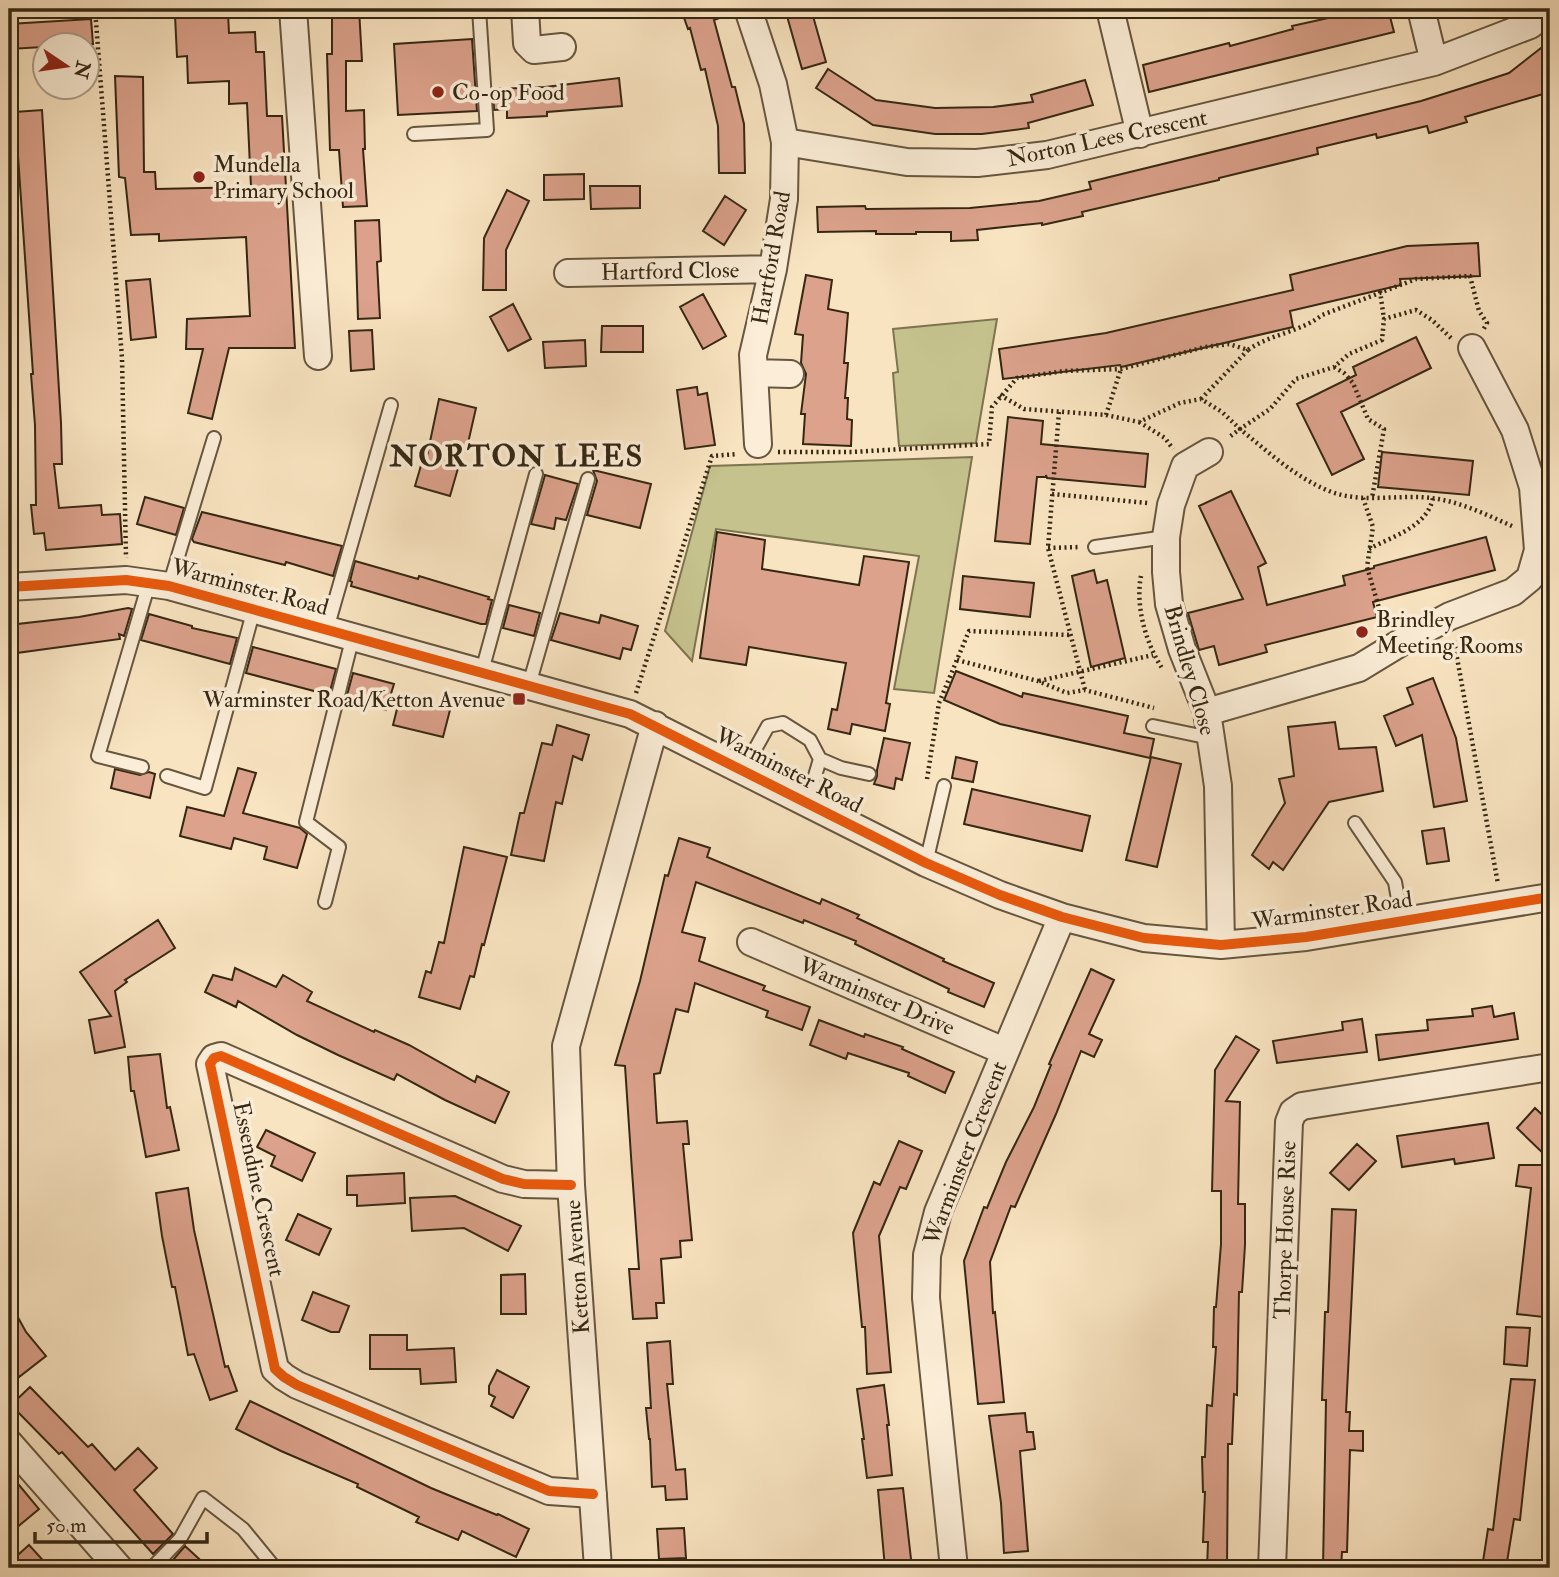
<svg xmlns="http://www.w3.org/2000/svg" width="1559" height="1577" font-family="'IM FELL Double Pica',serif">
<rect width="100%" height="100%" fill="#f9e4c1"/>
<filter id="stains"><feTurbulence type="fractalNoise" baseFrequency=".00286" numOctaves="4"/><feColorMatrix values="0 0 0 0 .2 0 0 0 0 .09 0 0 0 0 .02 0 0 0 .5 -.17"/></filter>
<radialGradient id="worn" r=".72"><stop offset=".6" stop-color="#630" stop-opacity="0"/><stop offset="1" stop-color="#630" stop-opacity=".3"/></radialGradient>
<path fill="#c5c28d" stroke="#7d7450" stroke-width="2" d="M997,319L976,443L899,446L893,373L898,372L893,329Z
M972,457L934,693L894,689L919,556L716,529L692,661L665,631L710,466Z"/>
<path fill="#dca28c" stroke="#352713" stroke-width="2" d="M332,9H359L362,61H346V111L364,110L365,149H363L367,206L343,207L339,150H330L327,54H332Z
M681,9H733V13L714,20L732,87H735L744,124L745,173H719L718,126L705,69L701,70L690,28L688,29Z
M785,9H811L826,62L802,69Z
M1369,9H1388L1394,32L1149,92L1143,65L1229,43L1230,46L1293,29L1292,26Z
M228,13L229,33L255,32L256,52H264L267,116H282L295,348H229L212,419L188,413L203,349H186L187,319L250,316L246,237L159,241V234L131,235L125,178L119,177L115,76L143,77L144,172H155L156,189L251,187L247,103L229,104V81L188,83L187,56L177,57L175,15Z
M91,19L93,44L10,49L9,24Z
M472,39L477,111L398,115L394,44Z
M1550,41V92L1465,117L1467,122L1429,133L1427,126L1377,138L1376,134L1317,148L1318,154L1219,178V180L1082,212L1083,216L1042,225V223L977,230L978,240L951,241V232H916V234H876V231L818,232L817,207L865,206L866,209L970,208L1039,201L1091,189L1089,182L1421,101L1469,86L1509,73Z
M828,69L876,100L935,108L993,107L1033,102L1031,95L1085,80L1093,105L1028,123L1029,128L982,134H935L873,125L816,88Z
M619,78L622,106L547,112V116L507,118V109L494,110L493,89L545,87Z
M42,110L61,423L62,464H54L59,508L101,505L102,515L120,514L122,544L46,550L44,533L34,534L31,505H36L35,425L31,374H33L15,112Z
M584,174V199L544,200V175Z
M590,186H640V208L591,209Z
M507,190L529,201L506,250V290H483L484,238Z
M725,196L746,210L724,245L703,231Z
M379,220L381,261L377,262L380,318L358,319L355,221Z
M1478,243L1480,276L1400,279L1401,285L1290,311L1293,327L1121,367L1120,365L1003,379L999,349L1106,333L1293,290L1290,275L1407,246Z
M806,275L832,280L828,309L848,313L844,363H848L845,398H848L847,419L852,420L851,446L803,444L805,414H801L806,374L801,363L803,335L795,334Z
M150,279L156,337L131,340L126,281Z
M703,294L726,336L703,349L680,307Z
M513,304L531,339L508,351L490,317Z
M602,326H643V352H601Z
M372,330L374,369L351,371L349,331Z
M1416,337L1431,368L1341,412L1364,459L1332,475L1297,404L1356,375L1353,367Z
M585,340L586,366L545,368L543,342Z
M697,387L698,395L707,393L715,445L685,449L677,390Z
M439,399L476,408L466,452L463,451L450,496L415,486L424,455L427,456Z
M1008,417L1043,421L1041,444L1148,454L1145,487L1047,478L1046,475V477H1037L1030,544L995,541Z
M1382,452L1473,461L1469,495L1378,487Z
M593,470L651,484L640,528L587,515L597,481Z
M545,475L578,484L566,520L556,518L554,529L531,524Z
M1231,491L1266,563L1258,567L1267,605L1345,585L1343,576L1374,568V566L1486,537L1495,570L1373,602L1377,617L1265,645L1267,652L1219,665L1214,646L1199,650L1188,613L1243,599L1199,506Z
M145,497L184,508L176,535L137,524Z
M202,512L342,546L333,576L286,562L285,565L194,542L192,539Z
M717,532L765,540L762,569L859,585L864,556L909,562L886,703L890,704L885,731L852,724L850,734L828,729L832,709L837,710L846,663L749,647L746,665L700,658Z
M355,561L418,579L419,576L489,597L488,599L492,600L486,624H481L351,586L352,582L350,581Z
M1094,570L1097,583L1107,580L1125,658L1091,667L1072,576Z
M963,576L1034,583L1030,617L960,609Z
M509,605L540,613L534,636L503,628Z
M128,608L132,609L124,636L119,634L120,639L9,654V625L79,617Z
M560,613L599,623L601,615L638,626L631,650L623,648L620,659L551,640Z
M149,614L192,626V628L237,638L230,664L141,640Z
M253,647L336,669L329,695L246,673Z
M956,671L1022,697L1023,693L1128,716L1124,733L1154,739L1150,758L1000,724L944,700Z
M353,673L394,684L386,710L346,699Z
M1433,678L1456,738L1467,801L1434,807L1422,735L1396,746L1384,716L1413,704L1407,688Z
M400,697L450,710L443,737L393,725Z
M1335,722L1339,749L1376,747L1383,791L1329,802L1283,870L1273,862L1269,869L1252,855L1285,803L1279,779L1294,776L1288,727Z
M557,725L589,735L582,760L573,756L562,804L556,802L544,861L511,855L520,813H524L542,743L552,745Z
M884,738L910,743L902,780L896,778L894,789L874,784L877,776V770Z
M956,757L977,762L973,782L952,778Z
M1151,757L1181,764L1157,867L1126,860Z
M238,768L256,773L243,813L300,828L307,834L297,868L264,859L267,847L234,838L231,849L180,836L187,807L224,816Z
M115,769L140,775L149,772L155,774L150,798L111,788Z
M972,789L1090,816L1082,851L964,824Z
M1444,828L1449,861L1427,864L1422,831Z
M679,838L710,848L707,857L820,904L822,899L859,915L857,918L944,959L943,961L994,983L984,1007L948,992L949,989L855,944L856,941L804,920L803,923L696,882L682,932L705,938L699,961L765,986L763,990L810,1007L802,1030L766,1017L768,1011L695,983L688,1012L676,1009L660,1073L654,1074L657,1123L687,1121L689,1144H683L692,1240L680,1241L681,1257L661,1259L664,1303H656L657,1318L633,1319L629,1269H639L632,1171L625,1066L615,1065L640,981L665,875L668,876Z
M464,847L507,857L484,945L482,944L474,977L470,976L460,1009L419,997L426,971L431,973L439,942L444,943Z
M158,920L175,948L125,980L127,982L115,991L125,1047L95,1053L89,1020L111,1016L80,972Z
M235,968L276,987L283,975L312,992L307,1001L374,1032L375,1030L409,1045L475,1082L477,1076L509,1092L495,1123L445,1100L397,1074L394,1080L338,1055L297,1035L238,1001L236,1007L205,992L213,975L232,980Z
M1091,969L1114,980L1089,1034L1102,1040L1094,1057L1081,1051L1056,1114L1015,1207L1011,1206L990,1262L993,1313L995,1312L1004,1402L978,1404L964,1261L984,1207L987,1208L1006,1162L1034,1107L1051,1065L1049,1064Z
M1492,1006L1494,1017L1514,1013L1518,1039L1379,1060L1376,1035L1428,1030L1427,1020L1473,1016L1472,1009Z
M1362,1019L1367,1052L1277,1063L1273,1041L1343,1030L1342,1022Z
M819,1020L864,1037L865,1034L903,1047L902,1049L954,1072L945,1093L908,1076L909,1073L848,1053L846,1059L810,1045Z
M1236,1036L1259,1050L1226,1101L1240,1102L1238,1204H1245V1245L1242,1292H1239L1237,1395L1234,1394L1232,1444H1228L1227,1568H1207L1208,1542H1203L1205,1492H1203L1202,1457H1205L1207,1405L1212,1406L1216,1347H1213L1214,1307H1216L1221,1244V1191H1212L1215,1070Z
M160,1054L167,1108L170,1107L179,1150L146,1157L134,1091H131L128,1057Z
M1535,1108L1550,1122V1160L1517,1128Z
M1488,1123L1494,1158L1455,1164L1454,1159L1402,1167L1397,1136Z
M266,1130L315,1153L302,1181L271,1166L275,1156L257,1147Z
M899,1141L922,1151L906,1189L900,1187L879,1236L891,1372L867,1374L865,1327H862L853,1233L874,1182L880,1185Z
M1357,1144L1376,1161L1349,1190L1330,1173Z
M1519,1165H1550V1247L1543,1317L1517,1314L1531,1188L1516,1186Z
M404,1173L405,1203L357,1206V1195H347V1176Z
M188,1188L194,1230L225,1367L228,1366L237,1391L210,1400L194,1354L188,1355L175,1287H172L162,1236L156,1193Z
M455,1196L521,1226L508,1251L464,1228L412,1231L410,1198Z
M1332,1209L1356,1210L1346,1412H1350L1349,1431H1363V1451L1350,1450L1347,1552H1342L1341,1568H1323L1326,1400H1322L1325,1312H1328Z
M298,1214L331,1229L319,1255L286,1240Z
M525,1274L526,1314H501V1275Z
M313,1292L349,1306L339,1332H331L302,1320Z
M9,1301L26,1332L46,1356L19,1377L9,1365Z
M1506,1327L1530,1328L1527,1366L1504,1364Z
M370,1335H407V1350L454,1348L456,1382L421,1384L420,1369H370Z
M670,1341L673,1384H667L676,1470L685,1469L687,1499L666,1500L665,1486L652,1487L650,1439H649L646,1408H651L647,1343Z
M497,1370L529,1387L513,1418L491,1406L495,1397L489,1394V1386Z
M1511,1379L1535,1380L1520,1520L1514,1519L1506,1568H1482L1488,1529L1493,1530Z
M884,1385L889,1425H887L892,1475L867,1478L862,1439H864L857,1389Z
M30,1387L88,1447L92,1444L115,1470L138,1448L157,1468L134,1490L173,1534L153,1554L62,1452L59,1454L11,1405Z
M250,1401L431,1488L497,1515L498,1514L529,1529L516,1557L462,1531L458,1540L416,1522L419,1517L357,1487L358,1484L281,1451L236,1429Z
M1025,1413L1027,1432H1033L1035,1449L1020,1451L1028,1551L1004,1553L1001,1503L989,1416Z
M9,1473L39,1509L9,1534Z
M903,1488L912,1568H885L878,1490Z
M684,1528L686,1558L659,1559L657,1529Z
M29,1545L50,1568H9V1563Z
M185,1546L209,1568H166Z"/>
<g fill="none" stroke-linecap="round" stroke-linejoin="round">
<defs>
<path id="lane" d="M414,134L487,130L479,9
M1095,547L1166,537
M169,586L214,438
M327,629L391,405
M482,671L536,474
M529,685L588,479
M1153,726L1210,738
M820,759L841,768L869,774
M142,767L98,756L149,583
M743,771L768,726L783,723L810,740L820,759L807,803
M167,776L205,788L254,609
M1355,823L1395,882L1402,922
M926,863L944,786
M325,902L339,847L306,822L353,636
M152,1568L180,1539L203,1498L243,1529L275,1568"/>
<path id="street" d="M293,9L318,356
M525,9L527,43L534,50L562,47
M748,9L773,84L785,142L784,199L773,269L753,355L758,444
M1110,9L1140,134
M1421,9L1434,62
M785,142L907,162L977,163L1047,155L1434,62L1530,25L1550,9
M568,273L773,269
M754,373L790,374
M1209,452L1185,466L1171,505L1166,537V572L1169,604L1182,649L1207,712L1218,786L1221,945
M9,587L126,580L169,586L630,714L926,863L1000,895L1062,917L1144,938L1221,945L1306,937L1550,897
M1207,712L1359,668L1405,640L1450,616L1513,592L1530,578L1538,550L1533,487L1515,430L1472,348
M751,942L1004,1051
M571,1185L524,1184L503,1179L221,1056L214,1058L210,1064L275,1369L284,1377L297,1385L549,1491L593,1494
M9,1443L119,1568
M598,1568L571,1185L566,1046L655,725
M954,1568L926,1298L927,1255L938,1212L1062,917
M1272,1568L1289,1122L1293,1112L1302,1106L1550,1067"/>
</defs>
<use href="#lane" stroke="#66563e" stroke-width="16"/>
<use href="#street" stroke="#66563e" stroke-width="30"/>
<path stroke="#352713" stroke-width="4.5" stroke-dasharray="2 3.5" stroke-linecap="butt" d="M95,9L122,358L126,558
M1380,291L1384,319
M1451,338L1432,320L1416,310L1384,319L1382,340L1349,354L1334,367L1296,379L1270,409L1240,429C1268,452 1295,477 1329,491C1361,504 1397,494 1431,498C1459,501 1487,515 1512,526
M1334,367L1344,373L1353,383L1368,419L1384,429L1372,498
M1000,395L1024,409L1106,415L1139,422L1180,403L1201,399L1222,412L1240,429L1228,438
M1201,399L1248,350
M1059,412L1048,548L1085,690
M1106,415L1121,369
M1139,422L1165,438L1173,449
M778,452H852L989,444L992,407L1017,378L1064,371L1121,369L1205,347L1229,344L1248,350C1270,334 1301,332 1322,315L1416,279L1470,276L1479,311L1487,323L1483,330
M1052,494L1148,503
M1363,498L1373,527L1367,567L1384,625
M1048,548L1080,547
M1369,549C1393,536 1427,527 1433,498
M1141,576C1135,605 1146,644 1162,668
M1454,641L1498,884
M957,660L1038,681L1067,693L1085,690L1154,708
M1039,681L1153,655
M636,693L712,456L738,454
M927,779L939,703L969,631L1071,635"/>
<use href="#lane" stroke="#fbedd7" stroke-width="12"/>
<use href="#street" stroke="#fbedd7" stroke-width="26"/>
<defs>
<path id="cycleway" d="M9,587L126,580L169,586L630,714L926,863L1000,895L1062,917L1144,938L1221,945L1306,937L1550,897
M571,1185L524,1184L503,1179L221,1056L214,1058L210,1064L275,1369L284,1377L297,1385L549,1491L593,1494"/>
</defs>
<use href="#cycleway" stroke="#fbedd7" stroke-width="15"/>
<use href="#cycleway" stroke="#e8590c" stroke-width="10"/>
</g>
<g fill="#8f2418" stroke="#fbedd7" stroke-width="2.5">
<circle cx="438" cy="92" r="7"/>
<circle cx="199" cy="177" r="7"/>
<circle cx="1362" cy="632" r="7"/>
<rect x="512" y="692" width="14" height="14" rx="3.5"/>
</g>
<g text-anchor="middle" dominant-baseline="central" stroke-width="7" stroke-linejoin="round" paint-order="stroke">
<g font-size="23" fill="#352713" stroke="#fbedd7" text-anchor="start">
<text x="452" y="92">Co-op Food</text>
<text x="213" y="164">Mundella<tspan x="213" dy="26">Primary School</tspan></text>
<text x="1376" y="619">Brindley<tspan x="1376" dy="26">Meeting Rooms</tspan></text>
<text x="505" y="699" text-anchor="end">Warminster Road/Ketton Avenue</text>
</g>
<g font-size="23" fill="#352713" stroke="#fbedd7">
<text transform="translate(1107 138) rotate(-12)">Norton Lees Crescent</text>
<text transform="translate(771 258) rotate(-80)">Hartford Road</text>
<text transform="translate(670 271) rotate(-1)">Hartford Close</text>
<text transform="translate(250 587) rotate(15)">Warminster Road</text>
<text transform="translate(1190 670) rotate(74)">Brindley Close</text>
<text transform="translate(789 770) rotate(27)">Warminster Road</text>
<text transform="translate(1332 910) rotate(-8)">Warminster Road</text>
<text transform="translate(877 996) rotate(23)">Warminster Drive</text>
<text transform="translate(965 1153) rotate(-69)">Warminster Crescent</text>
<text transform="translate(259 1189) rotate(78)">Essendine Crescent</text>
<text transform="translate(1285 1230) rotate(-88)">Thorpe House Rise</text>
<text transform="translate(577 1267) rotate(-94)">Ketton Avenue</text>
</g>
<g font-size="30" font-weight="bold" letter-spacing="2" fill="#352713" stroke="#fbedd7">
<text x="517" y="456">NORTON LEES</text>
</g>
</g>
<rect width="1559" height="1577" fill="none" stroke="#f9e4c1" stroke-width="35"/>
<rect x="10" y="10" width="1538" height="1556" fill="none" stroke="#352713" stroke-width="3.5"/>
<rect x="18" y="18" width="1524" height="1542" fill="none" stroke="#352713" stroke-width="2"/>
<g transform="translate(66 66) rotate(103)"><circle r="33" fill="#fbedd7" stroke="#ac9e89" stroke-width="2"/>
<path d="M0-5L12 26L0 18L-12 26Z" fill="#8f2418"/>
<text y="-10" font-size="19" font-weight="bold" text-anchor="middle" fill="#352713">N</text>
</g>
<path d="M35 1532v10h172v-10" fill="none" stroke="#352713" stroke-width="3.5"/>
<text x="46" y="1532" font-size="21" fill="#352713" stroke="#fbedd7" stroke-width="5" paint-order="stroke">50 m</text>
<rect width="100%" height="100%" filter="url(#stains)"/>
<rect width="100%" height="100%" fill="url(#worn)"/>
</svg>
